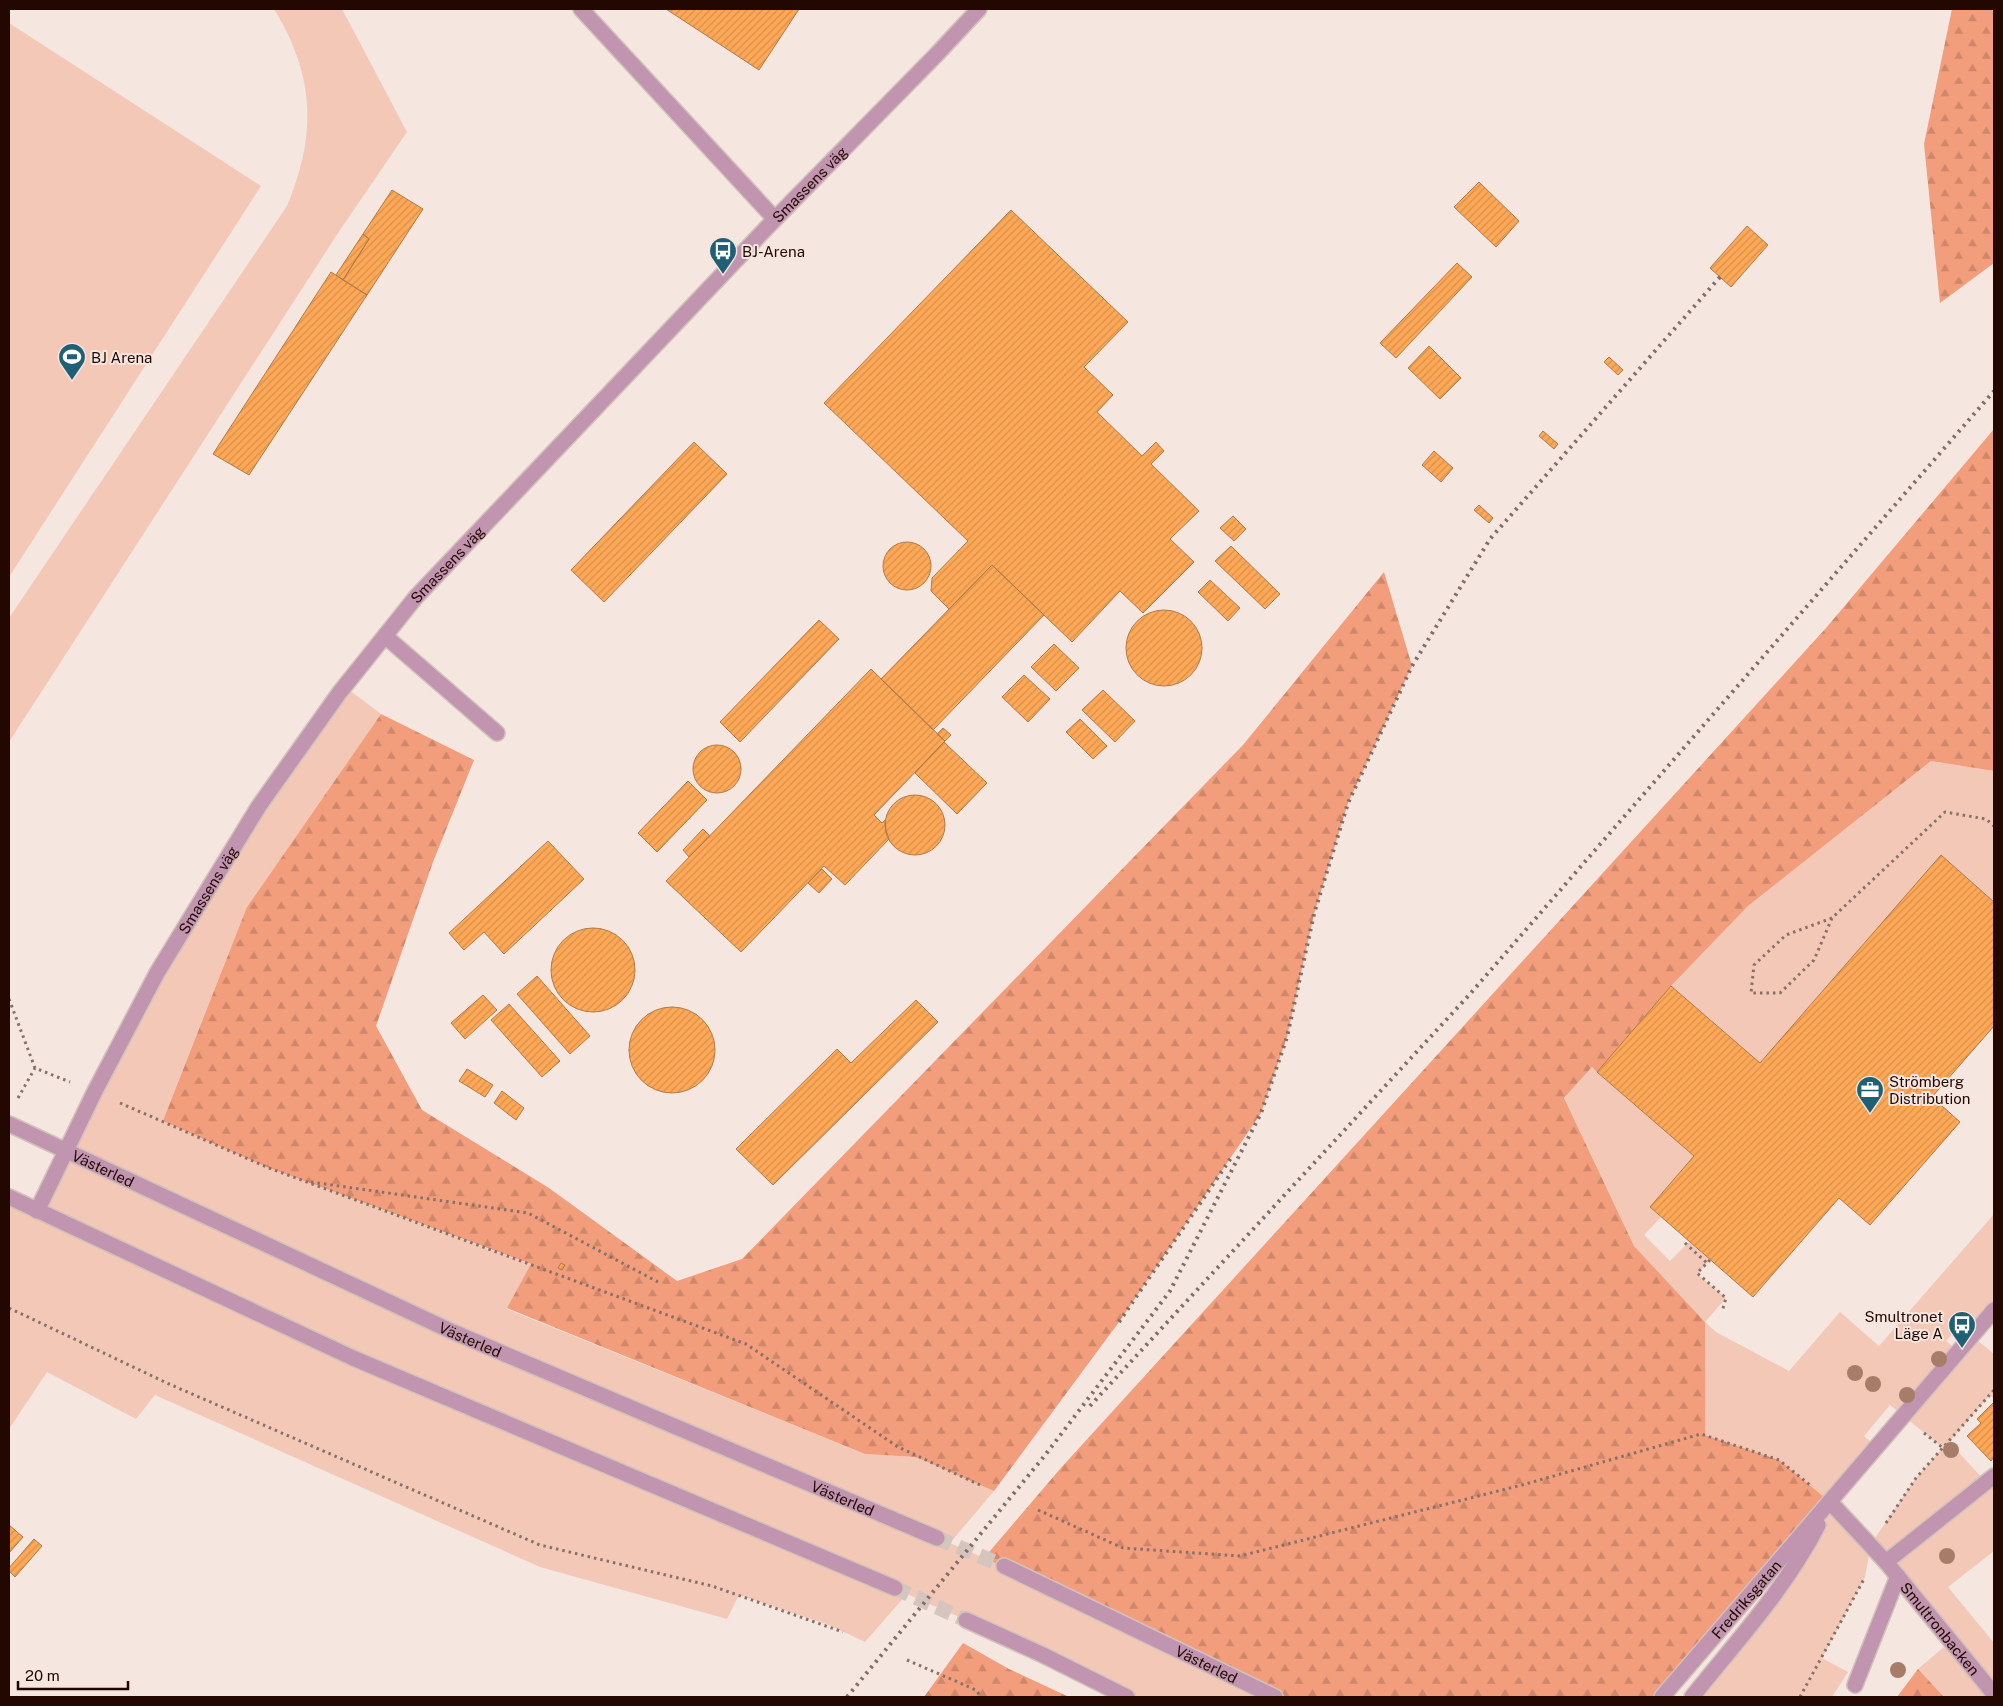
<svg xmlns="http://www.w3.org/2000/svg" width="2003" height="1706" font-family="'Public Sans',sans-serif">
<defs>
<pattern id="forest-firs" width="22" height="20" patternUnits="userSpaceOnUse" patternTransform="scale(1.25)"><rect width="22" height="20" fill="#f29d7c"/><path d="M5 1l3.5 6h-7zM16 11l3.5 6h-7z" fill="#cf8669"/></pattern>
<pattern id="building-hatch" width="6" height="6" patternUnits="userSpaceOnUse" patternTransform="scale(1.25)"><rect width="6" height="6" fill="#fda857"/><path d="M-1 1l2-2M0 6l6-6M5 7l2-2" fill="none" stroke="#d98f4a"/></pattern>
</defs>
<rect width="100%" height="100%" fill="#f5e6e0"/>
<path fill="#f4c8b7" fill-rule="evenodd" d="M274,9H342L407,132L338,233L9,742V618L287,206C317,134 315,76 274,9Z
M9,23L261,186L9,577Z
M344,686L381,714L247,907L269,1168L532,1265L507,1309L865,1454L916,1457L994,1491L950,1543L1032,1579L1275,1697H1127L966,1620L907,1594L865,1642L829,1625L739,1595L727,1619L540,1567L155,1395L136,1419L47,1372L9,1429V1197L37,1211L157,973Z
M1931,761L1994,771V902L1941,856L1760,1063L1671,986L1748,906Z
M1592,1067L1694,1156L1650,1207L1661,1217L1644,1235L1670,1261L1689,1242L1710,1260L1697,1274L1726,1298L1705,1322L1716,1332L1789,1371L1840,1312L1879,1346L1994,1214V1310L1972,1336L1994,1354V1399L1990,1395L1949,1442L1986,1482L1994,1476V1551L1948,1587L1994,1643V1697H1944L1918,1669L1951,1641L1871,1545L1865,1577L1822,1658L1848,1672L1832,1697H1692L1808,1546L1779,1460L1705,1435V1322L1634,1246L1564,1098ZM1959,1326L1972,1336L1959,1352L1946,1341ZM1890,1405L1943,1448L1916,1478L1871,1544L1830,1502L1877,1447L1864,1436Z"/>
<path fill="url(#forest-firs)" d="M1952,9H1994V263L1940,303L1924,144Z
M1994,429V771L1931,761L1748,906L1671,986L1597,1072L1592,1067L1564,1098L1634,1246L1705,1322V1435L1779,1460L1830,1502L1661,1697H1275L1032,1579L984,1558L1060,1469L1826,628Z
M1384,572L1412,666L1348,803L1314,914L1287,1037L1261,1113L1119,1322L994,1491L916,1457L865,1454L507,1308L531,1264L269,1168L163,1121L247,907L381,714L474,760L433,862L376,1026L422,1110L549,1188L677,1281L742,1259L1243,745Z
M963,1643L1009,1669L1069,1697H924Z
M1918,1669L1944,1697H1897Z"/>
<path fill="url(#building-hatch)" stroke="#b17a48" d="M666,9H799L759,70Z
M1479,182L1519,221L1496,247L1454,207Z
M392,190L423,209L367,295L343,280L369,239L363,234Z
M1011,210L1128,322L1084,367L1113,395L1097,412L1142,456L1156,442L1164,451L1151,464L1199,511L1170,539L1194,562L1143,613L1120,591L1072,642L992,565L949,609L931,591L932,578L968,541L824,403Z
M1747,226L1768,245L1731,287L1710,268Z
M363,234L369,239L343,280L336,275Z
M1457,263L1472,277L1396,358L1380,343Z
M331,272L367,295L249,475L213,454Z
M1429,346L1461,378L1440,399L1408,368Z
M1609,357L1623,370L1618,375L1604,362Z
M1543,431L1558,444L1554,449L1539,436Z
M694,442L727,474L604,602L571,570Z
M1434,451L1453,468L1441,482L1422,465Z
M1479,505L1493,518L1489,523L1474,510Z
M1233,516L1246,529L1234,541L1220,528Z
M883 566a24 24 0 1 1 48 0a24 24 0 1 1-48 0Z
M1231,546L1280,594L1265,609L1215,561Z
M992,565L1044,615L933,730L881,679Z
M1210,580L1240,608L1228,621L1198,592Z
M1126 648a38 38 0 1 1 76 0a38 38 0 1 1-76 0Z
M819,620L839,639L740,742L720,722Z
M1054,644L1079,668L1056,691L1031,667Z
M871,669L945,741L874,815L882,823L885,820L886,830L889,839L845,885L824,866L741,952L666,881Z
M1024,675L1050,699L1028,722L1002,697Z
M1103,690L1135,721L1115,742L1082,710Z
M1080,719L1107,746L1093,759L1066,732Z
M943,728L951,735L945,741L937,734Z
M944,742L987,783L957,814L915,773Z
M693 769a24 24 0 1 1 48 0a24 24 0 1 1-48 0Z
M688,781L707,800L657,852L638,833Z
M885 825a30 30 0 1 1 60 0a30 30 0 1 1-60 0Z
M703,829L710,836L689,857L683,850Z
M548,841L584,879L504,954L484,932L464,950L449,933Z
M1941,855L1994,902V1026L1932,1097L1960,1122L1870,1225L1839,1198L1753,1297L1650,1207L1694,1156L1597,1072L1671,986L1760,1063Z
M822,869L832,879L819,893L808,883Z
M551 970a42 42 0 1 1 84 0a42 42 0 1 1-84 0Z
M537,976L590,1036L570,1054L517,994Z
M483,995L497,1010L465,1039L451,1023Z
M916,1000L938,1022L773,1185L736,1149L837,1049L851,1063Z
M509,1004L560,1061L542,1077L491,1020Z
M629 1050a43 43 0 1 1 86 0a43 43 0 1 1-86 0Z
M467,1069L493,1085L485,1097L459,1081Z
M502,1091L524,1108L516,1120L494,1103Z
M561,1263L565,1265L562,1270L558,1268Z
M1994,1402V1457L1991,1461L1967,1436L1981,1423L1977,1419Z
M9,1525L23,1537L9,1553Z
M34,1539L42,1546L15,1577L9,1571V1568Z"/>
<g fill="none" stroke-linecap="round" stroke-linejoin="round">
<path stroke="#d5c5bf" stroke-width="15" stroke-dasharray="15 8" stroke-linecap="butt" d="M937,1538L1004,1566
M895,1588L966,1620"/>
<defs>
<path id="service" d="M581,9L775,219
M385,636L497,733
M1855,1685L1898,1576"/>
<g id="minor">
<path id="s1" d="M1830,1502L1886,1562L1994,1694"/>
<path d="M1886,1562L1994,1476"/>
</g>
<g id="tertiary">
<path id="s2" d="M9,1124L453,1332L937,1538"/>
<path d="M9,1197L353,1358L895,1588"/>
<path id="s3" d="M37,1211L95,1091L157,973L259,806L340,692L416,597L775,219L937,54L979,9"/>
<path id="s4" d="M1004,1566L1275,1697"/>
<path d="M966,1620L1041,1654L1127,1697"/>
<path id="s5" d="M1662,1697L1994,1310"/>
<path d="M1692,1697C1736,1642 1786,1588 1818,1525"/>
</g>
</defs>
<use href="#service" stroke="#d3c2bc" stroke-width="18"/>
<use href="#minor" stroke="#d3c2bc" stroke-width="18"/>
<use href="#tertiary" stroke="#d3c2bc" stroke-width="18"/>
<path stroke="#86716a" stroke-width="3" stroke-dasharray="2.5 4" stroke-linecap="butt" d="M1832,918L1786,935L1754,965L1751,993H1780L1814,960L1832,918L1945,812L1986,819L1994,826
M9,999L35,1068L70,1082
M18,1098L35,1068
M120,1103L269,1168L746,1344L898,1447L980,1485
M311,1182L528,1213L658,1282
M1685,1243L1707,1263
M1710,1260L1697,1273L1726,1298L1722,1312
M9,1308L169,1384L540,1545L712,1586L843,1632
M1924,1433L1943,1448
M1038,1510L1123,1548L1240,1556L1522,1485L1701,1434L1779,1460L1810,1485
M1886,1523L1916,1478L1994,1390
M907,1660L976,1690L981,1697
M1800,1697L1864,1579"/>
<use href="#service" stroke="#c195af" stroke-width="15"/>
<use href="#minor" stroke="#c195af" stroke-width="15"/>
<use href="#tertiary" stroke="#c195af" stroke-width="15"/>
<path stroke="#816c66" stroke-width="4" stroke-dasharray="2.5 5" stroke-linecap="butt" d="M1119,1322L1233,1155
M1090,1406L1470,994L1994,391
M847,1697L1046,1454L1170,1291L1261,1113L1287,1037L1314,914L1348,803L1412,666L1490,539L1720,277"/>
</g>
<g fill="#a77d69">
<circle cx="1939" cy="1359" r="8"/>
<circle cx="1855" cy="1373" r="8"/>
<circle cx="1873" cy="1384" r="8"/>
<circle cx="1907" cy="1395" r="8"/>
<circle cx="1951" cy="1450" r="8"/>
<circle cx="1947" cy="1556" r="8"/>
<circle cx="1898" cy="1670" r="8"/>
</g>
<defs>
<symbol id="bus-pin" viewBox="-11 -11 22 30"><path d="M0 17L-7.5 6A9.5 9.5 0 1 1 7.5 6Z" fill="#1f6075" stroke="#f5e6e0"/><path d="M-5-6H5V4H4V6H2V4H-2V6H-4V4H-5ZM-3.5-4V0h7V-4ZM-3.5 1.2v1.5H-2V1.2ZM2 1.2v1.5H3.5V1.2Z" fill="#fff"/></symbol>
<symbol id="stadium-pin" viewBox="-11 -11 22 30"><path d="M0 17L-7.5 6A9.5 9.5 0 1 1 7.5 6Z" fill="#1f6075" stroke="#f5e6e0"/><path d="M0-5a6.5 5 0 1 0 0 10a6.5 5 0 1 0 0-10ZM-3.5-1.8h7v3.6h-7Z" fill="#fff"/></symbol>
<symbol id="office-pin" viewBox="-11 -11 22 30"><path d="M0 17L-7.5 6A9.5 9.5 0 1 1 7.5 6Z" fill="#1f6075" stroke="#f5e6e0"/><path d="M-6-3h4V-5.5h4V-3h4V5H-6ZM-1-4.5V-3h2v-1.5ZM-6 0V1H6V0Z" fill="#fff"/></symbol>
</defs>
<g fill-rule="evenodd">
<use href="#bus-pin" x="707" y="235" width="32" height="43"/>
<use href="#stadium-pin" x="56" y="341" width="32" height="43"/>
<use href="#office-pin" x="1854" y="1074" width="32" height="43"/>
<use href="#bus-pin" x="1946" y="1309" width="32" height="43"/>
</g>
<g text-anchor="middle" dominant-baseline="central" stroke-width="4" stroke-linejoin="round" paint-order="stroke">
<g font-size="15" fill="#220801" stroke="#f5e6e0">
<text stroke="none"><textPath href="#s3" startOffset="1294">Smassens väg</textPath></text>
<text stroke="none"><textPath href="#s3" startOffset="769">Smassens väg</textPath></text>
<text stroke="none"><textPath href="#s3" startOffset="364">Smassens väg</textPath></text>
<text stroke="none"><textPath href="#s2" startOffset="104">Västerled</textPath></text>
<text stroke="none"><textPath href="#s2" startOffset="509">Västerled</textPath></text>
<text stroke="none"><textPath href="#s2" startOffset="914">Västerled</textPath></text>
<text stroke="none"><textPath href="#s5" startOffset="129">Fredriksgatan</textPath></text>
<text stroke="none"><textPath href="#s1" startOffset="168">Smultronbacken</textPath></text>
<text stroke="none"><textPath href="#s4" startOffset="225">Västerled</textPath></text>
</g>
<g font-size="15" fill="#220801" stroke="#f5e6e0" text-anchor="start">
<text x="742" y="251">BJ-Arena</text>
<text x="91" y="357">BJ Arena</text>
<text x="1889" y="1081">Strömberg<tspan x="1889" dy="17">Distribution</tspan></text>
<text x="1943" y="1316" text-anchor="end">Smultronet<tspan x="1943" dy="17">Läge A</tspan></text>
</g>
</g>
<rect width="2003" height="1706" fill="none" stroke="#220801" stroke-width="20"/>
<path d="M18 1681v8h110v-8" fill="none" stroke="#220801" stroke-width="2.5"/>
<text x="25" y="1681" font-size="15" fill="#220801" stroke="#f5e6e0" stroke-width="4" paint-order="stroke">20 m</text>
</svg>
